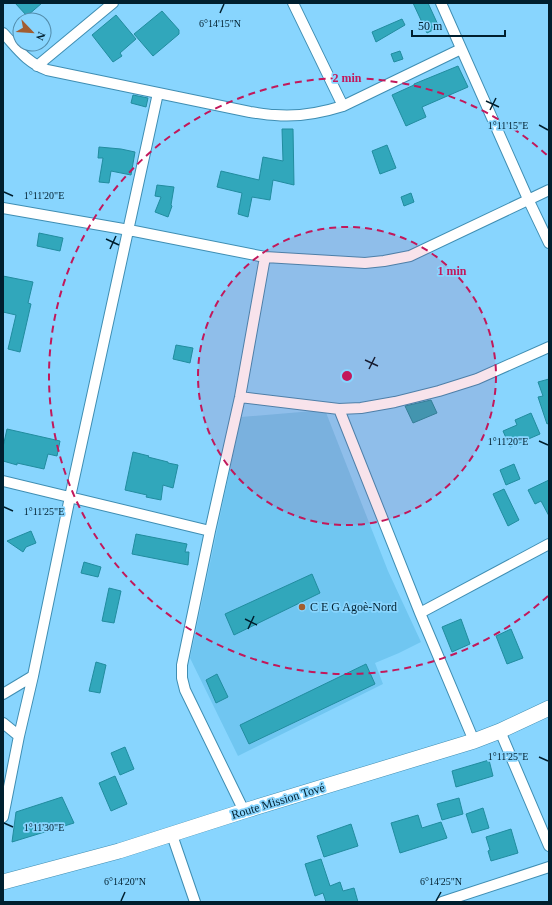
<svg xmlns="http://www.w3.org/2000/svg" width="552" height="905" font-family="Georgia,serif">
<rect width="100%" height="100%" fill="#88d5fe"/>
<path fill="#70c6f1" d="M325,410L388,571L421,642L399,653L375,663L383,684L238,756L190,658L241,417Z"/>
<path fill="#31a7bb" stroke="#218c9f" d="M15,3H42L27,16Z
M413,3H428L439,27L427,33Z
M162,11L179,30V34L153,56L134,34Z
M116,15L136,39L120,53L122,56L113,62L92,35Z
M402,19L405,25L376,42L372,32Z
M400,51L403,59L394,62L391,54Z
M458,66L468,87L422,107L426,117L406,126L392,95L414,85V84Z
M133,95L148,98L146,107L131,103Z
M282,129H293L294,185L273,180L270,200L252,197L248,217L238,214L242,193L217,187L221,171L259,180L263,157L283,161Z
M387,145L396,168L380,174L372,151Z
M99,147L121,149L135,152L131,175L111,171L109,183L99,182L103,158H98Z
M157,185L174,187L171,205L172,206L168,217L155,212L161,197L155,196Z
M411,193L414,202L404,206L401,197Z
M39,233L63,238L60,251L37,246Z
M3,276L33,282L28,303L31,304L20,352L8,349L16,315L3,312Z
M176,345L193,348L190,363L173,359Z
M549,379V423L547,424L538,397L543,396L538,382Z
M431,400L437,413L413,423L405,406Z
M531,413L540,434L510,447L503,431L517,425L515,420Z
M7,429L60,441L57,456L48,454L44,469L17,463V465L3,461V447Z
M133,452L149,456L148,457L168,462V463L178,465L173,488L163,485L161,500L146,497L147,495L125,490Z
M514,464L520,479L506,485L500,470Z
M549,480V516L541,501L535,504L528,490Z
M504,489L519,520L508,526L493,494Z
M31,531L36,543L26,547L23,552L7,541Z
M136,534L187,544L185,552H189L188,565L132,554Z
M84,562L101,567L98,577L81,573Z
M312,574L320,593L234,635L225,614Z
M109,588L121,591L114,623L102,621Z
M461,619L470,644L452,652L442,627Z
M511,629L523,658L507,664L496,636Z
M96,662L106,665L100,693L89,691Z
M366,664L375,684L249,744L240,725Z
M217,674L228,697L216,703L206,680Z
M125,747L134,769L120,775L111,753Z
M489,760L493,776L456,787L452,771Z
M115,776L127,804L111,811L99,783Z
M62,797L74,823L12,842L16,812Z
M459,798L463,814L442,820L437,804Z
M483,808L489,828L472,833L466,814Z
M418,815L422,828L441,822L447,838L400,853L391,823Z
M351,824L358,846L324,857L317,836Z
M511,829L518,853L491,861L488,851L490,850L486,837Z
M321,859L330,886L340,882L343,891L354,888L358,902H326L323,893L315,896L305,864Z"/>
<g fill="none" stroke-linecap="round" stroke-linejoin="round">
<defs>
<path id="street" d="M293,3L343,106
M441,3L528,199L549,243
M3,33C18,49 26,62 47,70L250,112C258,113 266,115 275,115C298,117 321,113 343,106L461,49
M37,66L113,3
M3,208L129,230L265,257L365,263L384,261L410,256L549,190
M240,397L339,409L361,408L395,402L439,391L477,379L549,347
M339,409L420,613L474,741
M3,481L210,531
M420,613L549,544
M3,694L33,676
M3,723L19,736
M500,731L549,846
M244,811L185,690L182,678V665L210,531L240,397L265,257
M3,817L19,736L33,676L70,497L158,93
M172,835L195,902
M442,902L549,867"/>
<path id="secondary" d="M3,882L119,851L244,811L474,741L500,731L549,708"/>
</defs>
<use href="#street" stroke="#3f8eb3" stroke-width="12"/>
<use href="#secondary" stroke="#3f8eb3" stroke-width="16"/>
<use href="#street" stroke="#fff" stroke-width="10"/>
<use href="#secondary" stroke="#fff" stroke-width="15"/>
</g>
<path fill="none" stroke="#001f2e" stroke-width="1.5" d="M220,13L224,4M486,101L499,107M490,110L496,98M539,125L548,130M4,192L13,196M106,239L119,245M110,249L116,236M365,360L378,366M369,369L375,357M539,441L548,445M4,507L13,511M245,619L257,625M248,629L254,616M539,757L548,761M4,823L13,827M121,901L125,892M436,901L441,892"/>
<circle cx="347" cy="376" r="149" fill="#c2185b" fill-opacity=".12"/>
<g fill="none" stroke="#c2185b" stroke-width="2" stroke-dasharray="7 5">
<circle cx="347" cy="376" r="149"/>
<path d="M548 596A298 298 0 1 1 548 156"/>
</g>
<circle fill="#a25d30" stroke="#88d5fe" stroke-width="1.5" cx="302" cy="607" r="4"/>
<g text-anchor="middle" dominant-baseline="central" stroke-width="3.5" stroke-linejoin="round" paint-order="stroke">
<g font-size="12" fill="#001f2e" stroke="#88d5fe" text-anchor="start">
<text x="310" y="607">C E G Agoè-Nord</text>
</g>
<g font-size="12" fill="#001f2e" stroke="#88d5fe">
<text transform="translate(278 801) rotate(-17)">Route Mission Tové</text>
</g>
</g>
<g font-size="10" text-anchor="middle" fill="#001f2e" stroke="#88d5fe" stroke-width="3.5" stroke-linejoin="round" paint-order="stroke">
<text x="220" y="27">6°14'15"N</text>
<text x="508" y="129">1°11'15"E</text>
<text x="44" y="199">1°11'20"E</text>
<text x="508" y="445">1°11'20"E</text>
<text x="44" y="515">1°11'25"E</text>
<text x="508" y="760">1°11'25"E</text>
<text x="44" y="831">1°11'30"E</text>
<text x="125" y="885">6°14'20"N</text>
<text x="441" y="885">6°14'25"N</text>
</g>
<circle cx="347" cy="376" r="6" fill="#c2185b" stroke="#88d5fe" stroke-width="2"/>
<g font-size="12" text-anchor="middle" font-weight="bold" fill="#c2185b" stroke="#88d5fe" stroke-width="3.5" stroke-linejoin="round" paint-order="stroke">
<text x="347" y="82">2 min</text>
<text x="452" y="275">1 min</text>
</g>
<rect width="552" height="905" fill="none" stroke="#001f2e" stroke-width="8"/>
<g transform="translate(32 32) rotate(115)"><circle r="19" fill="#88d5fe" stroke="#528cab"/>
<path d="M0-3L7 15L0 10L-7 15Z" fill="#a25d30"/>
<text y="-6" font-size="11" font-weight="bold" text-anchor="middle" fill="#001f2e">N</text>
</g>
<path d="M412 30v6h93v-6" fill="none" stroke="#001f2e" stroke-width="2"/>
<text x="418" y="30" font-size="12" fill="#001f2e" stroke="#88d5fe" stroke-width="3" paint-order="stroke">50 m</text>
</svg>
